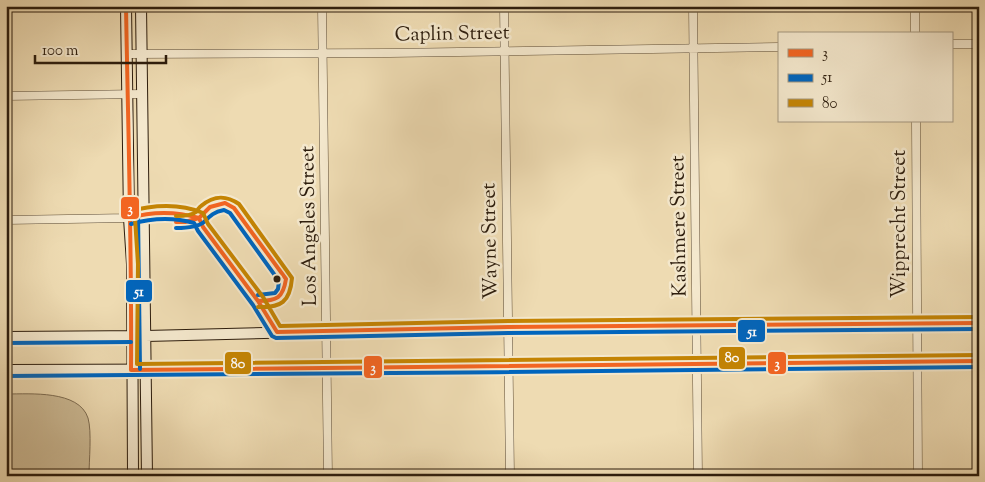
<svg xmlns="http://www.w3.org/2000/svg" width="985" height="482" font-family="'Sorts Mill Goudy',serif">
<rect width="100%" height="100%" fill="#eedbb2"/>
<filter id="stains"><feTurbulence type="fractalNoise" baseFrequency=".004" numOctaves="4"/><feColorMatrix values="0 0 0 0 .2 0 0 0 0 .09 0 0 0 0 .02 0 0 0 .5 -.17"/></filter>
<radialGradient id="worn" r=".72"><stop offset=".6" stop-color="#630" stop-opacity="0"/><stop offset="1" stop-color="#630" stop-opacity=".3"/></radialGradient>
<path fill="#cdbb96" stroke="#7d6c52" d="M7,394C30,394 79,390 88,418C92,432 89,460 89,476H6Z"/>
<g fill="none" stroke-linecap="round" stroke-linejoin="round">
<defs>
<path id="minor" d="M322,6L328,476
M504,6L510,476
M693,6L698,476
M915,6V34
M951,44H979
M127,54L390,53L779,47
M6,96L142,94
M916,121L918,476
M6,220L129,218L144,213"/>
<path id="secondary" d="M126,6L129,218L132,264L133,476
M141,6L147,476
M6,337L146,336L508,327L979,323
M6,370L327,369L508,365L979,361"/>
</defs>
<use href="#minor" stroke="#5d4c36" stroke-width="9"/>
<use href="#secondary" stroke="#2d1d0d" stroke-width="12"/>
<use href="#minor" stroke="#f4e8cd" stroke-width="8"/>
<use href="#secondary" stroke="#f4e8cd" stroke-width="10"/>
<defs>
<path id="bus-1" d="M126,6C128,128 132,249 131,370L979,361
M129,218C153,211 175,211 199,218L203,227L258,301L277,332L508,327L979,323
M176,222H185L199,218L210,207L225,203L234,208L286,279C283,298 277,301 258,301"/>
<path id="bus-2" d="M138,213L140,369
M131,224C152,218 173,217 194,223L198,231L253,305L272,336L276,338L508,333L979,329
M176,228C184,228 197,228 204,222C211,215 214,212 224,210L230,213L279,281L278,289L275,293L258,295
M6,343L131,342
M6,376C330,375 655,370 979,367"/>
<path id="bus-3" d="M127,212C152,205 179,203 203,213L208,224L263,297L280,326L508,321L979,317
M176,216C182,216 191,216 196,212C198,210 199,207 201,206C214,195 226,195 239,204L292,278C290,302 281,308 258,307
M135,218L138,264L137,364L979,355"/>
</defs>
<use href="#bus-1" stroke="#f4e8cd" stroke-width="8"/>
<use href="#bus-2" stroke="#f4e8cd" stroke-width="8"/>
<use href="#bus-3" stroke="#f4e8cd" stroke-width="8"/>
<use href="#bus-1" stroke="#f26522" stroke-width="4"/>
<use href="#bus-2" stroke="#0065bd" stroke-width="4"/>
<use href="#bus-3" stroke="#c48403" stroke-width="4"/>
</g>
<circle fill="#2d1d0d" stroke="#f4e8cd" stroke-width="2" cx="277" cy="279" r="4.5"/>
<g text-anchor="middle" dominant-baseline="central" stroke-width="5" stroke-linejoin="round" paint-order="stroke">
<g font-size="20" fill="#2d1d0d" stroke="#f4e8cd">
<text transform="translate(452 35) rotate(-1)">Caplin Street</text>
<text transform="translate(900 224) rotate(-90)">Wipprecht Street</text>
<text transform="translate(310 226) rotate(-91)">Los Angeles Street</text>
<text transform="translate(680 226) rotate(-91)">Kashmere Street</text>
<text transform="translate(491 241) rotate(-91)">Wayne Street</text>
</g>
</g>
<g stroke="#f4e8cd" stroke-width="2">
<rect x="120" y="196" width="20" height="24" rx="5" fill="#f26522"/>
<rect x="125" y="279" width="28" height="24" rx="5" fill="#0065bd"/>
<rect x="737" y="319" width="29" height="24" rx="5" fill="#0065bd"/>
<rect x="718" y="346" width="28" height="24" rx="5" fill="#c48403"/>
<rect x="224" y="351" width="28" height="24" rx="5" fill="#c48403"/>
<rect x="767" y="351" width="20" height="24" rx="5" fill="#f26522"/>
<rect x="363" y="355" width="20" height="24" rx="5" fill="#f26522"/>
</g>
<g font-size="14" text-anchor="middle" font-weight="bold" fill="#fff">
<text x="130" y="213">3</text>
<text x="139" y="296">51</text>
<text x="752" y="336">51</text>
<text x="732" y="362">80</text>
<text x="238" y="368">80</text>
<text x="777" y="368">3</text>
<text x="373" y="372">3</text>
</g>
<rect width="985" height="482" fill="none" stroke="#eedbb2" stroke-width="25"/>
<rect x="8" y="8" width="970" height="467" fill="none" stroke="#2d1d0d" stroke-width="2.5"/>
<rect x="12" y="12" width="960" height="457" fill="none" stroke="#2d1d0d"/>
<rect x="778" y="32" width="175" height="90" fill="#f4e8cd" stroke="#a49780"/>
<rect x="788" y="49" width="25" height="8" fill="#f26522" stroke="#a49780"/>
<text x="822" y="58" font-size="15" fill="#2d1d0d">3</text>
<rect x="788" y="74" width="25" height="8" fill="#0065bd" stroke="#a49780"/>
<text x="822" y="82" font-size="15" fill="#2d1d0d">51</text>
<rect x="788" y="99" width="25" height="8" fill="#c48403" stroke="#a49780"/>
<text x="822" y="108" font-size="15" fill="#2d1d0d">80</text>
<path d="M35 55v8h131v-8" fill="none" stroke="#2d1d0d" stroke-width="2.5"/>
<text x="42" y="55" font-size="15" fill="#2d1d0d" stroke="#f4e8cd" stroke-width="4" paint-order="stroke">100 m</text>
<rect width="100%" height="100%" filter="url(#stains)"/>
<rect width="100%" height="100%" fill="url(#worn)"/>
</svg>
